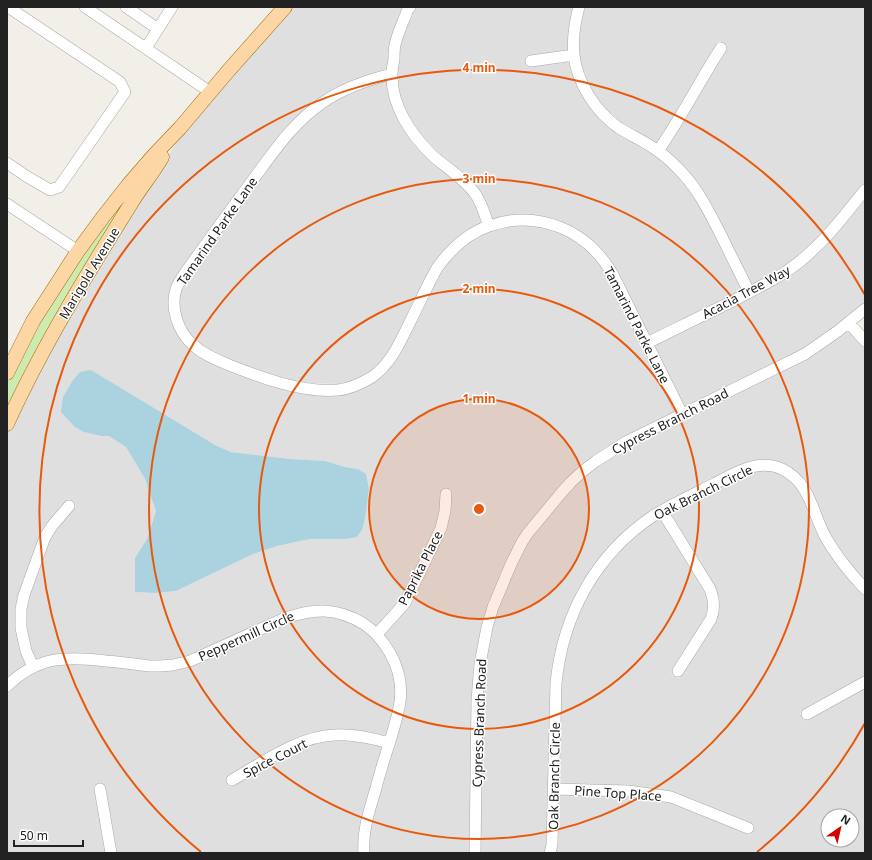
<svg xmlns="http://www.w3.org/2000/svg" width="872" height="860" font-family="'Noto Sans',sans-serif">
<rect width="100%" height="100%" fill="#f2efe9"/>
<path fill="#e0dfdf" fill-rule="evenodd" d="M291,7H405L387,70L319,99L181,270L171,318L219,366L244,377L269,385L366,386L441,270L458,251L477,236L490,231L509,226L520,225L536,226L557,232L565,235L583,247L597,260L608,278L675,412L624,437L533,519L482,626L475,664L470,853H369L368,848L371,824L403,715L396,654L389,641L383,634L450,511L451,489L441,490L440,511L436,527L401,600L377,627L362,617L349,610L337,607L323,605L309,606L295,609L282,614L189,656L181,659L160,661L75,653H64L36,661L31,649L26,627V609L29,596L47,545L53,534L59,524L76,506L69,499L52,518L19,594L26,665L20,669L7,679V436L18,411L58,334L172,149L206,104ZM180,424L215,445L231,452L290,459L325,461L345,467L358,469L369,489L365,519L362,530L357,537L346,539H310L277,546L253,554L176,591L155,593L135,592V558L147,539L156,511L152,496L145,479L126,447L109,436H101L85,432L75,427Z
M416,7H574L569,50L526,56V66L570,61L615,131L663,161L681,180L689,190L703,212L742,290L649,336L612,263L598,245L590,238L571,226L560,222L538,216L521,215L509,216L492,220L467,178L438,152L422,136L414,125L407,114L402,101L398,87L397,73L401,42L413,12Z
M584,7H865V182L821,235L802,254L779,271L751,286L698,184L689,172L678,160L665,149L681,126L704,85L727,45L719,41L658,144L621,122L604,107L597,98L590,87L581,64L579,54V35Z
M387,80L423,153L466,191L475,203L482,223L466,232L389,352L378,366L362,377L347,383L339,384L311,383L294,381L273,375L249,367L224,357L202,345L190,335L186,328L181,315L179,301L181,290L189,275L288,140L299,128L324,107L339,98L354,91Z
M865,197V302L836,327L803,349L684,407L653,345L769,287Z
M848,330L865,349V581L853,568L840,551L830,534L811,490L805,480L795,471L775,461L663,503L650,513L627,530L563,627L547,845L545,853H480L482,700L485,664L489,638L497,609L516,564L526,545L532,535L565,495L586,475L599,465L628,446Z
M766,470L778,474L788,479L797,487L802,495L816,531L832,558L852,583L865,596V676L800,712L804,721L865,687V853H555L557,845L559,794L627,796L669,802L750,835L754,825L709,807L559,784L560,700L561,683L565,655L577,616L593,585L607,566L624,547L633,538L660,517L705,592L709,604L707,618L671,673L679,678L715,621L714,586L669,512L742,476L755,471ZM828,816H852V840H828Z
M322,616L333,617L346,620L366,632L373,638L381,647L387,659L392,671L395,683V704L386,737L370,732L354,730L334,729L316,733L281,747L226,779L230,787L295,751L309,745L326,741L334,740H353L383,747L359,853H116L103,783L94,786L106,853H7V692L15,684L25,677L45,667L63,664H87L159,671L174,670L192,665L297,619Z"/>
<path fill="#cdebb0" d="M150,167L7,413V384L37,323L82,253Z"/>
<path fill="#aad3df" d="M91,370L215,445L231,452L290,459L325,461L345,467L358,469L366,474L369,489L365,519L362,530L357,537L346,539H310L277,546L253,554L176,591L155,593L135,592V558L147,539L156,511L145,479L126,447L109,436H101L84,432L75,427L61,412L63,397L73,380L80,372Z"/>
<g fill="none" stroke-linecap="round" stroke-linejoin="round">
<defs>
<path id="minor" d="M85,7L210,92
M126,7L158,29
M410,7L408,9C404,20 399,30 396,41C394,46 394,53 394,59C393,64 392,69 392,74C391,105 411,135 433,156C447,168 466,180 476,195C482,204 485,216 489,226
M579,7C575,22 572,39 574,55C577,83 596,112 619,128C632,136 646,142 658,151C668,158 677,167 685,176C700,193 710,214 721,235C730,254 740,273 749,292
M146,48L172,7
M531,61L574,55
M392,74C367,80 343,88 322,103C294,122 275,150 255,177C231,209 208,241 185,273C182,278 178,283 176,289C170,308 178,331 192,344C202,354 217,360 229,365C262,378 302,393 338,390C350,389 362,383 372,377C391,364 400,342 410,322C419,304 427,286 437,268C450,250 468,233 489,226C538,209 588,230 613,275L682,414
M658,151C681,118 699,82 721,48
M7,163L26,176L50,190L59,187L125,92L120,82L8,7
M7,204L78,251
M849,323L865,341
M647,343C674,330 701,316 729,303C755,289 782,277 804,258C828,238 846,213 865,190
M662,511L710,589C714,599 715,609 711,619L678,671
M377,634L405,603L421,570L441,528L445,511L446,494
M33,667L26,651L21,628V609L24,595L45,537L52,526L69,506
M7,686C38,656 66,656 106,661C120,662 134,664 149,666H160L173,665L190,661L283,619C313,608 336,607 364,624C376,632 383,641 390,653C408,685 400,709 390,741C385,757 380,772 376,788C370,809 362,830 364,853
M807,714L865,682
M232,780C262,763 299,736 335,735C353,734 371,738 389,743
M100,789L111,853
M554,789L628,791L671,797L748,828
M475,853L477,700L480,664L487,627L493,607L512,562L522,542L528,533L562,492L571,482L583,471L596,461L626,442L805,354L838,331L865,309
M550,853L552,845L556,683C563,615 595,555 653,516C672,504 694,494 714,484C735,473 758,458 782,469C811,483 812,513 826,538C837,557 850,573 865,589"/>
<path id="major" d="M7,373L33,321L78,251L103,217L128,185L155,154L180,128L229,70L285,7
M7,424C42,347 87,274 132,202C141,187 153,173 162,157"/>
</defs>
<use href="#minor" stroke="#a9a9a9" stroke-width="12"/>
<use href="#major" stroke="#a06b00" stroke-width="15"/>
<use href="#minor" stroke="#fff" stroke-width="11"/>
<use href="#major" stroke="#fcd6a4" stroke-width="14"/>
</g>
<circle cx="479" cy="509" r="110" fill="#e8590c" fill-opacity=".12"/>
<g fill="none" stroke="#e8590c" stroke-width="2">
<circle cx="479" cy="509" r="110"/>
<circle cx="479" cy="509" r="220"/>
<circle cx="479" cy="509" r="330"/>
<path d="M865 723A441 441 0 0 1 757 852M201 852A441 441 0 1 1 865 295"/>
</g>
<g text-anchor="middle" dominant-baseline="central" stroke-width="3" stroke-linejoin="round" paint-order="stroke">
<g font-size="13" fill="#222" stroke="#fff">
<text transform="translate(217 231) rotate(-55)">Tamarind Parke Lane</text>
<text transform="translate(89 273) rotate(-59)">Marigold Avenue</text>
<text transform="translate(746 292) rotate(-28)">Acacia Tree Way</text>
<text transform="translate(637 325) rotate(63)">Tamarind Parke Lane</text>
<text transform="translate(670 421) rotate(-27)">Cypress Branch Road</text>
<text transform="translate(703 492) rotate(-26)">Oak Branch Circle</text>
<text transform="translate(420 568) rotate(-63)">Paprika Place</text>
<text transform="translate(246 636) rotate(-24)">Peppermill Circle</text>
<text transform="translate(479 723) rotate(-88)">Cypress Branch Road</text>
<text transform="translate(275 758) rotate(-27)">Spice Court</text>
<text transform="translate(554 776) rotate(-89)">Oak Branch Circle</text>
<text transform="translate(618 793) rotate(4)">Pine Top Place</text>
</g>
</g>
<circle cx="479" cy="509" r="6" fill="#e8590c" stroke="#fff" stroke-width="2"/>
<g font-size="12" text-anchor="middle" font-weight="bold" fill="#e8590c" stroke="#fff" stroke-width="3" stroke-linejoin="round" paint-order="stroke">
<text x="479" y="72">4 min</text>
<text x="479" y="183">3 min</text>
<text x="479" y="293">2 min</text>
<text x="479" y="403">1 min</text>
</g>
<rect width="872" height="860" fill="none" stroke="#222222" stroke-width="16"/>
<g transform="translate(840 828) rotate(34)"><circle r="19" fill="#ffffff" stroke="#a7a7a7"/>
<path d="M0-3L7 15L0 10L-7 15Z" fill="#d40000"/>
<text y="-6" font-size="11" font-weight="bold" text-anchor="middle" fill="#222222">N</text>
</g>
<path d="M14 840v6h69v-6" fill="none" stroke="#222222" stroke-width="2"/>
<text x="20" y="840" font-size="12" fill="#222222" stroke="#ffffff" stroke-width="3" paint-order="stroke">50 m</text>
</svg>
